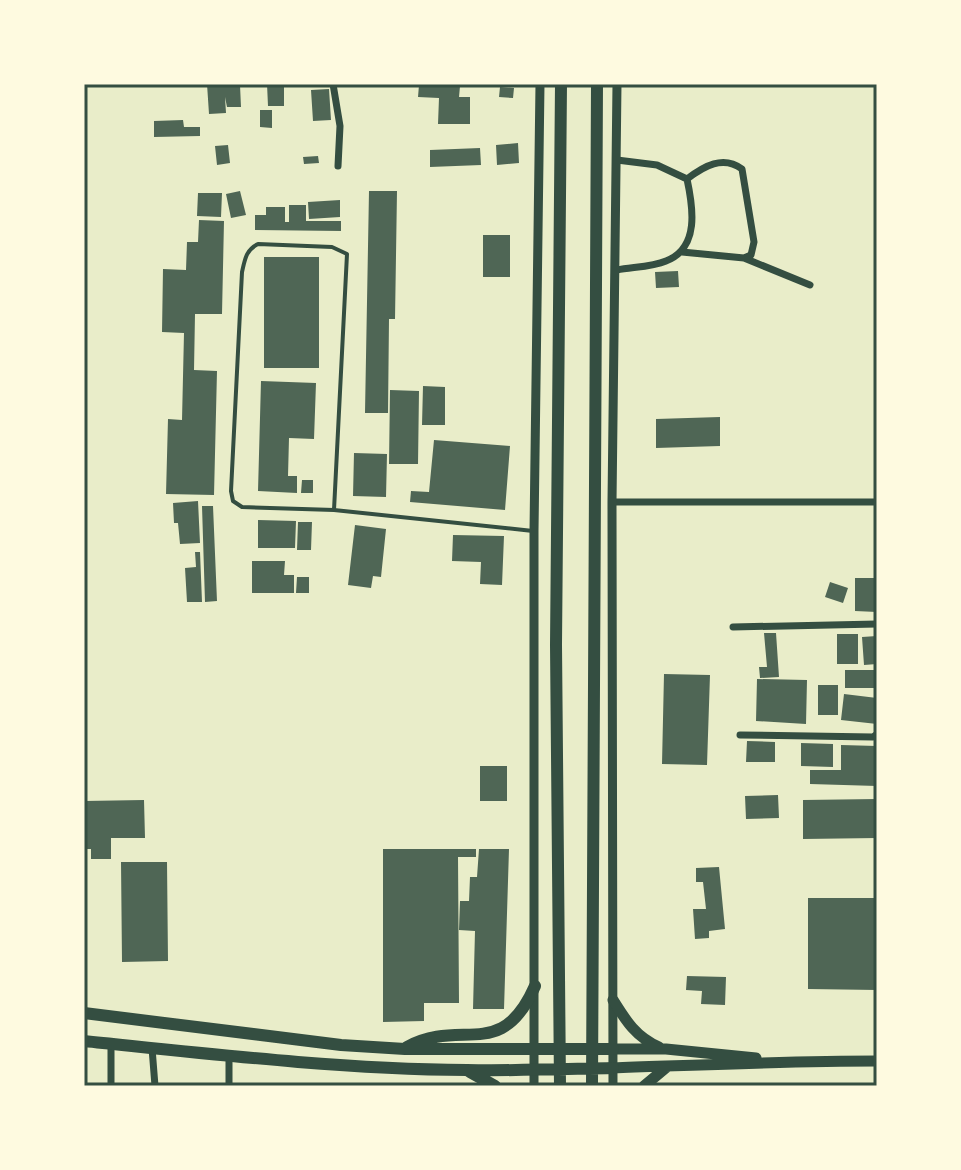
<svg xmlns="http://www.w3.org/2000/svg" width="961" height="1170" font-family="Rubik,sans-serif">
<rect width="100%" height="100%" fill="#e9edc9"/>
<path fill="#4f6655" d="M207,84L240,85L241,107H227L225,97L226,113L209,114Z
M267,84H284V106H268Z
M419,85L460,86L459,97H470V124H438L439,98L418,97Z
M500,87L514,88L513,98L499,97Z
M329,89L331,120L313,121L311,90Z
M260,110H272V128L260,127Z
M183,120L184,127H200V136L154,137V121Z
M518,143L519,163L497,165L496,145Z
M228,145L230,163L217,165L215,146Z
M480,148L481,165L430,167V150Z
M318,156L319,163L304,164L303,157Z
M240,191L246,215L231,218L226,194Z
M369,191H397L395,319H389L388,413H365Z
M198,193H222L221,217L197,216Z
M340,200V217L309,219L308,202Z
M289,205H306V221H341V231L255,230V215H266V207H285V222H289Z
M199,220L224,221L222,314H195L194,370L217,371L214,495L166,494L168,419L182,420L184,333L162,332L163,269L186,270L187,242H198Z
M483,235H510V277H483Z
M264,257H319V368H264Z
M678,271L679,287L656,288L655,272Z
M261,381L316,383L314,439L289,438L288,476H297V493L258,491Z
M423,386L445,387V425H422Z
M390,390L419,391L418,464H389Z
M720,417V446L656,448V419Z
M434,440L510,446L505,510L410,502L411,491L429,492Z
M354,453L387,454L386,497L353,496Z
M302,480H313V493H301Z
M198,501L200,543L180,544L178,523H174L173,503Z
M202,506H213L217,601L205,602Z
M258,520L296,521L295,548H258Z
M298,522H312L311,550H297Z
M355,525L386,529L381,577L373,576L371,588L348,585Z
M453,535L504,536L502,585L480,584L481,562L452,561Z
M195,552H200L202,602H187L185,568L196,567Z
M252,561H285L284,575H294V593H252Z
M297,577H309V593H296Z
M855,578H877V612L855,611Z
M830,582L848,588L843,603L825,597Z
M764,633H776L779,677L760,678L759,667H767Z
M837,634H858V664H837Z
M877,636V664L864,665L862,637Z
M845,670H876V688H845Z
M664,674L710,675L707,765L662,764Z
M757,679L807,680L806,724L756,721Z
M818,685H838V715H818Z
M844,694L877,698V724L841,720Z
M747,741L775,742V762H746Z
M801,743L833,744V767L801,766Z
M841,745L877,746V786L810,784V770H841Z
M480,766H507V801H480Z
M778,795L779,818L746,819L745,796Z
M877,799V838L803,839V800Z
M144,800L145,838H111V859H91V849H84V801Z
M383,849H476V857H458L459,1003H424V1021L383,1022Z
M479,849H509L504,1009H473L475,931L459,930L460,901H469L470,877H477Z
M121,862H167L168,961L122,962Z
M719,867L725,929L709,931V938L695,939L693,909H706L703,882H696V868Z
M808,898H877V990L808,989Z
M687,976L726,977L725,1005L701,1004L702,991L686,990Z"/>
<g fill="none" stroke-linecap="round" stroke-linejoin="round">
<path stroke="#344e41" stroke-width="4" d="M334,510L347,254L332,247L258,244C246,250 245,259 242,272L231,491L233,501L242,507L334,510L533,531"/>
<path stroke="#344e41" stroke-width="7" d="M333,84L340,126L338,166
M617,160L657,165L687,179C693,207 700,248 666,261C652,267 632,267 617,270
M687,179C704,166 723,155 742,169L754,242L751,255L744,258L810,285
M682,252L744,258
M612,502H877
M733,627L877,624
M740,735L873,737L877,734
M152,1048L155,1086
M229,1056V1086
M111,1086V1044"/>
<path stroke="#344e41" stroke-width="9" d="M534,1086V531L540,84
M613,1086L612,502L617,84"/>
<path stroke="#344e41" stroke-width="11" d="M613,1000C626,1021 636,1037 659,1047
M613,1049H666L756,1058
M613,1068C701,1065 789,1061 877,1061
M644,1086L668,1066"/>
<path stroke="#344e41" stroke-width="12" d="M84,1013L341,1045L405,1049H613
M84,1041C211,1054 339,1069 467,1070C516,1071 565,1069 613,1068
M407,1047C462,1017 501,1063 535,986
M470,1072L495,1086
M560,1086L556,645L561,84
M592,1086L597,84"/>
</g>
<rect width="961" height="1170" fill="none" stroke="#fefae0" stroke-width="172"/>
<rect x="86" y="86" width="789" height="998" fill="none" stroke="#344e41" stroke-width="3"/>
</svg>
